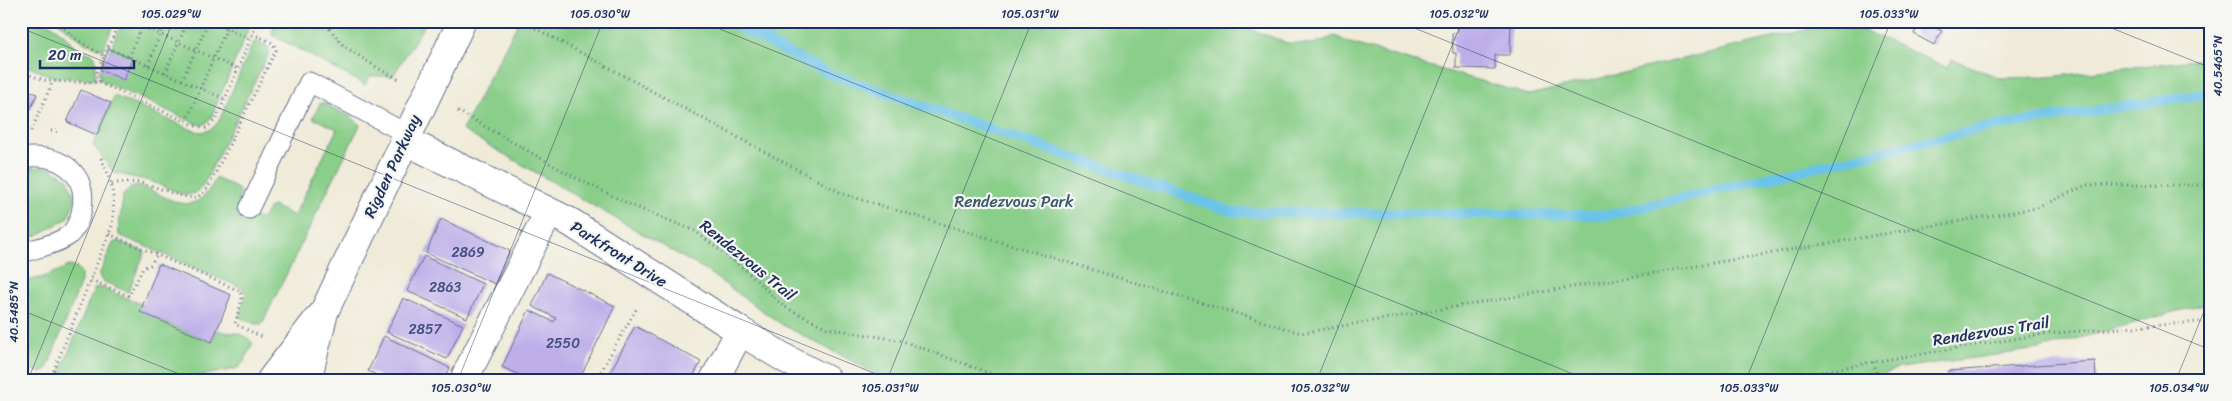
<svg xmlns="http://www.w3.org/2000/svg" width="2232" height="401" font-family="Sriracha,sans-serif">
<rect width="100%" height="100%" fill="#f6f6f2"/>
<filter id="ink" filterUnits="userSpaceOnUse"><feTurbulence type="fractalNoise" baseFrequency=".02" numOctaves="2"/><feDisplacementMap in="SourceGraphic" scale="10" xChannelSelector="R" yChannelSelector="G"/><feConvolveMatrix kernelMatrix="1 2 1 2 8 2 1 2 1" color-interpolation-filters="sRGB"/></filter>
<filter id="wash" filterUnits="userSpaceOnUse"><feTurbulence type="fractalNoise" baseFrequency=".0096" numOctaves="4" result="noise"/><feDisplacementMap in="SourceGraphic" scale="20" xChannelSelector="R" yChannelSelector="G"/><feGaussianBlur stdDeviation="1.12" result="paint"/><feColorMatrix in="noise" values="0 0 0 0 0 0 0 0 0 0 0 0 0 0 0 0 0 1.4 0 .05"/><feComposite in="paint" operator="in"/></filter>
<g filter="url(#wash)">
<rect width="100%" height="100%" fill="#f0ebd8"/>
<path fill="#89ce89" stroke="#527e74" d="M21,21H41L52,25L66,36L74,46L94,55C99,64 93,70 96,79L54,77L21,64Z
M57,21H115L103,49L85,43Z
M123,21H252L210,120L203,125L197,124L102,81L99,73Z
M274,21H427L393,76H370L365,85L272,35Z
M519,21H1230L1287,43L1313,44L1335,36L1350,43L1529,95L1844,21L1948,68L1952,59L2000,78L2048,77L2211,58V302L2040,349L1899,368L1869,380H894L872,372L781,324L705,270L462,130Z
M258,41L267,46L270,51L203,186L196,193L185,195L150,181L114,173L93,145L114,96L195,131C206,133 212,130 219,121L253,43Z
M320,103H324L353,118L360,125L262,324H255L239,317L246,294L242,288L119,235C117,227 123,206 123,195L133,186L139,185C173,199 194,222 216,178L238,189L240,194L237,208L261,220L270,207L274,206L294,216L337,129L313,118Z
M23,167L50,168L68,179L75,199L68,218L38,235L21,239Z
M118,241L145,252L128,292L102,281L99,275L113,243Z
M69,266L77,267L81,274V282L46,371L41,373L21,365V282L44,277Z
M100,287L143,305L141,312L212,342L217,330C233,336 239,328 253,343C249,350 246,361 239,367C234,371 194,376 182,380H60L59,376L94,289Z"/>
<g fill="none" stroke-linecap="round" stroke-linejoin="round">
<path stroke="#6ac3e8" stroke-width="10" d="M727,21L827,73L1233,212L1608,215L1984,128L2211,93"/>
</g>
<g id="blocks">
<path fill="#bdaee9" d="M1444,21H1511L1510,55H1495V69L1456,68V53H1453L1452,33H1458V24L1444,25Z
M1920,21L1942,31L1934,45L1914,34Z
M109,49L132,59L124,80L100,70Z
M21,87L37,94L27,117L21,114Z
M81,90L111,103L97,135L67,122Z
M441,219L510,251L495,284L426,253Z
M424,256L483,284L467,318L407,291Z
M159,264L231,295L212,342L140,312Z
M547,273L615,306L579,380H523L524,377L502,367L529,310L554,322L556,318L532,306Z
M403,298L463,325L447,359L387,332Z
M635,326L701,362L691,380H606Z
M384,336L450,368L444,380H387L368,371Z
M2095,361L2096,380H1949L1948,371Z"/>
</g>
</g>
<g filter="url(#ink)">
<use href="#blocks" fill-opacity="0" stroke="#667189" stroke-width="1"/>
<g fill="none" stroke-linecap="round" stroke-linejoin="round">
<defs>
<path id="service" d="M21,158C58,152 91,172 81,213C79,221 75,230 68,236C55,245 36,248 21,253
M249,209L309,82L407,134"/>
<path id="minor" d="M404,140L570,222L740,331L786,359L827,380
M271,380L318,319
M307,380L324,312L462,21
M467,380L466,375L549,212
M714,380L740,331"/>
</defs>
<use href="#service" stroke="#667189" stroke-width="21"/>
<use href="#minor" stroke="#667189" stroke-width="30"/>
<path stroke="#667189" stroke-width="3" stroke-dasharray="1 4" stroke-linecap="butt" d="M52,21L60,24L76,39L104,56L96,74L100,83
M130,21L238,69
M211,21L250,39
M323,21L344,46L381,70L401,80
M522,21L843,194L1301,333L2037,208L2086,185H2211
M108,48L225,99
M104,56L120,21
M129,57L144,21
M148,65L165,21
M21,72L47,81L100,83L196,126L206,128L216,120L258,21
M165,73L188,21
M182,80L209,21
M458,111L572,176L629,204L695,231L748,272L783,306L827,328L903,341L1008,380
M186,121L230,21
M31,131L53,81
M51,131H60
M112,184C149,176 164,196 197,198L208,188L276,50L273,43L253,34
M109,234L240,291L242,299L235,324L262,337
M91,280L129,296L143,268L150,265L157,255
M1873,362L1879,380
M50,380L112,226C115,195 114,187 101,158
M596,380L638,306
M1778,380L1873,362L2044,334L2211,321"/>
<use href="#service" stroke="#fff" stroke-width="19"/>
<use href="#minor" stroke="#fff" stroke-width="28"/>
</g>
</g>
<path fill="none" stroke="#1b2f5e" stroke-width="1" stroke-opacity="0.45" d="M700,21L1588,380M1397,21L2211,350M2094,21L2211,68M21,28L891,380M21,310L194,380M28,380L173,21M458,380L603,21M887,380L1032,21M1317,380L1462,21M1746,380L1891,21M2176,380L2211,294"/>
<g text-anchor="middle" dominant-baseline="central" stroke-width="4.5" stroke-linejoin="round" paint-order="stroke">
<g font-size="14" fill="#444f81">
<text x="468" y="252">2869</text>
<text x="445" y="287">2863</text>
<text x="425" y="329">2857</text>
<text x="563" y="343">2550</text>
</g>
<g font-size="16" fill="#1b2f5e" stroke="#f6f6f2">
<text transform="translate(392 166) rotate(-65)">Rigden Parkway</text>
<text transform="translate(619 254) rotate(32)">Parkfront Drive</text>
<text transform="translate(748 260) rotate(39)">Rendezvous Trail</text>
<text transform="translate(1991 331) rotate(-9)">Rendezvous Trail</text>
</g>
<g font-size="16" fill="#365769" stroke="#f6f6f2">
<text x="1014" y="201">Rendezvous Park</text>
</g>
</g>
<rect width="2232" height="401" fill="none" stroke="#f6f6f2" stroke-width="55"/>
<path d="M40 60v8h94v-8" fill="none" stroke="#1b2f5e" stroke-width="2.5"/>
<text x="48" y="60" font-size="15" fill="#1b2f5e" stroke="#f6f6f2" stroke-width="4" paint-order="stroke">20 m</text>
<rect x="28" y="28" width="2176" height="346" fill="none" stroke="#1b2f5e" stroke-width="2"/>
<g font-size="12" text-anchor="middle" fill="#1b2f5e">
<text x="171" y="18">105.029°W</text>
<text x="600" y="18">105.030°W</text>
<text x="1030" y="18">105.031°W</text>
<text x="1459" y="18">105.032°W</text>
<text x="1889" y="18">105.033°W</text>
<text transform="translate(2218 66) rotate(-90)" y="4">40.5465°N</text>
<text transform="translate(14 312) rotate(-90)" y="4">40.5485°N</text>
<text x="461" y="392">105.030°W</text>
<text x="890" y="392">105.031°W</text>
<text x="1320" y="392">105.032°W</text>
<text x="1749" y="392">105.033°W</text>
<text x="2179" y="392">105.034°W</text>
</g>
</svg>
